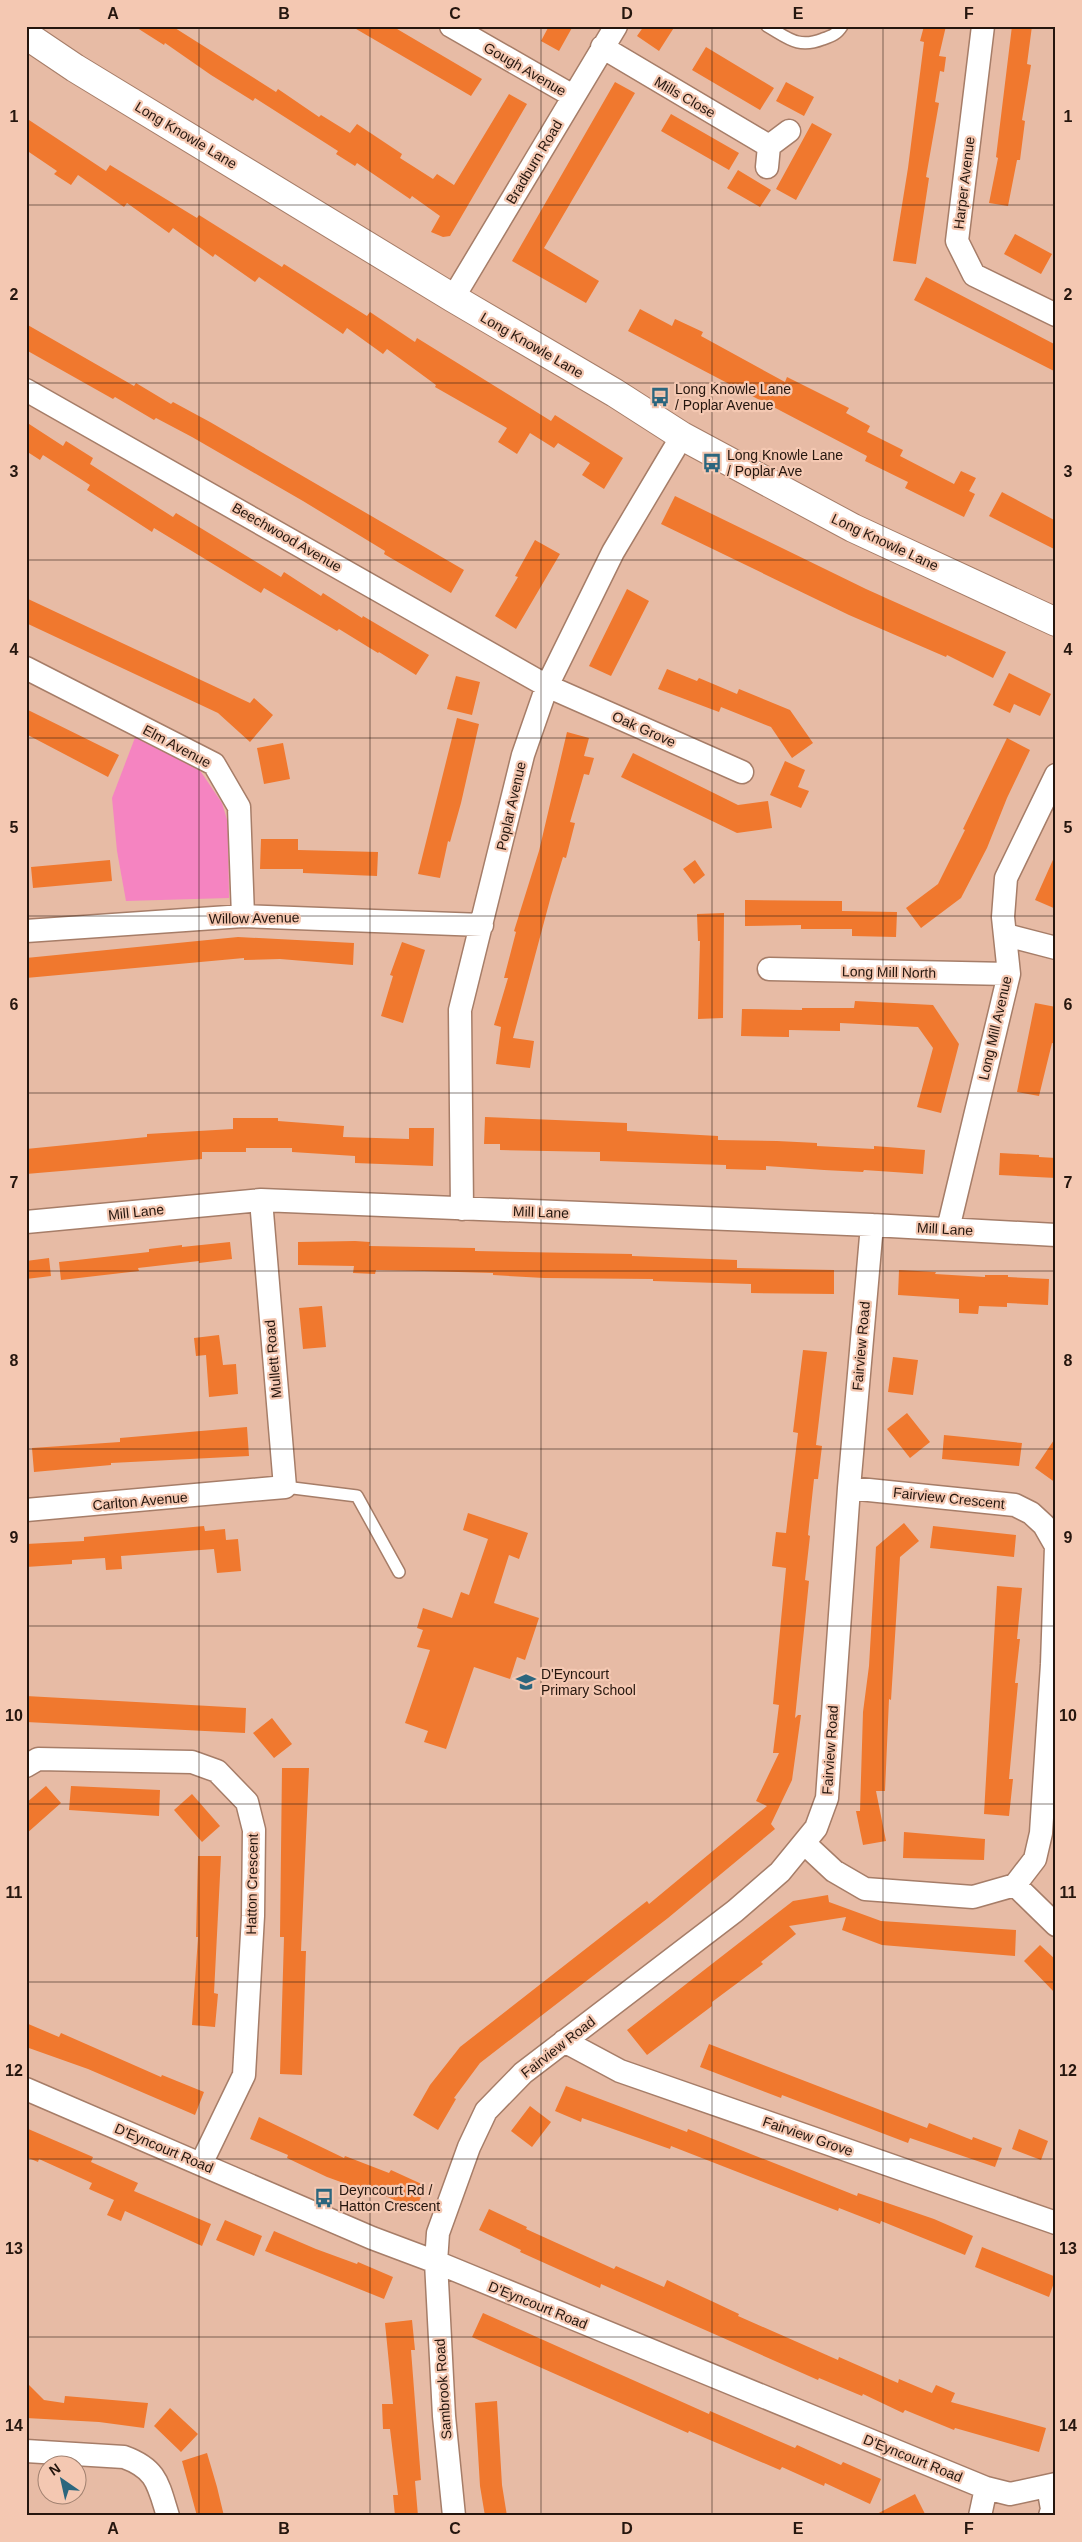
<svg xmlns="http://www.w3.org/2000/svg" width="1082" height="2542" font-family="Helvetica,sans-serif">
<rect width="100%" height="100%" fill="#e7bba5"/>
<path fill="#f584c1" d="M136,735L199,769L222,803L228,823L229,898L126,901L117,851L112,798Z"/>
<path fill="#f0782e" d="M134,26H176L175,28L276,92L278,89L319,117L321,115L350,133L357,124L402,154L400,158L433,179L437,174L454,185L509,94L527,104L450,236L443,237L431,232L440,216L412,196L410,199L357,163L355,166L336,154L338,151L255,98L253,101L211,75L165,43L164,45Z
M351,26H392L482,79L471,96Z
M549,26H573L559,51L541,41Z
M644,26H675L659,51L637,36Z
M924,26H946L939,56L946,57L944,72L940,71L935,102L939,103L926,177L929,178L916,264L893,261L908,168L924,42L920,41Z
M1012,26H1032L1027,64L1031,65L1022,120L1025,121L1020,160H1017L1008,206L989,203L998,158L996,157Z
M706,47L774,88L760,110L692,70Z
M615,82L635,93L544,248L599,281L586,303L512,261Z
M786,82L814,97L804,116L776,101Z
M671,114L739,153L729,170L661,131Z
M26,118L106,171L110,165L197,218L199,215L282,267L284,264L367,316L370,312L415,342L417,338L551,421L555,415L623,458L604,489L582,475L590,463L558,443L554,448L530,433L517,454L498,442L507,428L435,387L436,385L387,349L383,354L347,328L343,334L259,277L255,282L215,254L213,257L173,228L169,233L127,203L124,207L78,175L71,185L54,174L57,171L26,150Z
M812,123L832,134L796,200L776,189Z
M738,170L771,190L760,207L727,188Z
M1015,234L1052,254L1041,274L1004,254Z
M926,277L1056,345V372L914,300Z
M640,309L672,326L675,319L703,332L701,336L785,382L787,377L849,408L846,413L870,426L867,432L903,450L900,456L954,484L961,471L976,478L969,491L975,494L964,517L905,488L908,482L865,461L867,456L628,331Z
M26,324L134,386L136,383L171,404L173,402L210,422L464,570L451,593L384,554L385,551L303,501L192,437L156,418L154,420L115,397L113,399L26,350Z
M26,422L63,446L66,441L93,458L90,464L173,517L176,513L281,577L284,572L321,596L323,593L362,618L363,616L429,655L416,675L379,652L378,653L339,629L337,631L264,588L261,593L154,528L152,532L87,490L90,485L43,455L40,460L26,451Z
M1002,492L1056,521V550L989,516Z
M675,496L866,589L1006,652L993,678L947,655L946,657L849,615L661,524Z
M535,540L560,554L516,629L495,616L518,577L515,576Z
M627,589L649,601L611,676L589,666Z
M26,598L250,703L254,698L273,715L250,742L218,713L26,623Z
M667,669L697,681L699,678L737,694L739,689L790,710L813,743L792,758L771,727L721,707L719,712L658,689Z
M1009,673L1051,694L1040,716L1014,704L1010,713L993,705Z
M456,676L480,682L472,715L447,709Z
M26,709L119,755L108,777L26,734Z
M457,718L479,724L461,803L450,842L448,841L440,878L418,874Z
M567,732L589,738L584,756L594,758L589,775L584,774L570,822L575,823L566,858L563,857L551,896L513,1038L534,1041L530,1068L496,1064L501,1027L494,1025L508,978H504L516,932L514,931L539,851Z
M1007,738L1030,750L1007,798L987,848L961,898L921,928L906,908L938,884L965,830L963,829Z
M283,743L290,779L264,784L257,748Z
M633,753L738,805L768,801L772,828L737,833L621,777Z
M785,761L805,770L798,787L809,791L801,808L770,795Z
M261,839H298V850L378,852L377,876L303,873V869H260Z
M1056,853V909L1035,900Z
M110,860L112,881L33,888L31,867Z
M695,860L705,875L694,884L683,869Z
M745,900L842,901V911L897,912L896,937L852,936V929H801V925L745,926Z
M724,913L723,1018L698,1019L700,941H698L697,914Z
M238,937L354,943L353,965L280,959L244,960V958L26,978V958Z
M402,942L425,950L403,1023L381,1016L393,976L390,975Z
M855,1001L933,1005L959,1044L941,1113L917,1107L933,1048L918,1027L840,1023V1031L789,1030V1037L741,1036L742,1009L802,1010V1008H854Z
M1035,1003L1056,1007V1044L1052,1043L1039,1096L1017,1092Z
M485,1117L627,1123V1131L718,1136V1140L777,1141L817,1143V1146L874,1149V1146L925,1150L923,1174L864,1170L863,1172L824,1170L766,1166V1170L726,1169V1165L600,1161V1152L500,1150V1144H484Z
M233,1118H278V1121L344,1126L343,1137L409,1139V1128H434L433,1166L355,1163V1156L292,1152V1148H246V1152H202V1159L26,1174V1149L147,1137V1134L233,1129Z
M1000,1153L1039,1155V1157L1056,1158V1178L999,1175Z
M355,1241L370,1242L369,1246L475,1248V1251L632,1254V1256L737,1260V1268L834,1270V1294L751,1293V1284L653,1281V1279L544,1278L493,1275V1273L424,1271L376,1270L375,1274L353,1273L354,1266L298,1265V1242Z
M230,1242L232,1259L199,1263V1261L138,1268L139,1271L61,1280L59,1262L149,1252V1249L182,1245V1247Z
M49,1258L51,1276L26,1279V1261Z
M899,1270L936,1272L935,1274L985,1277V1275H1008V1277L1049,1279L1048,1305L1007,1303V1307L979,1306L978,1314L959,1313V1299L898,1295Z
M322,1306L326,1347L303,1349L299,1308Z
M219,1335L223,1365L236,1364L238,1394L209,1397L206,1355L196,1356L194,1338Z
M803,1350L827,1352L816,1445L822,1446L818,1479H814L808,1535L810,1536L805,1580L809,1581L795,1718L798,1715H801L792,1780L771,1824L775,1829L668,1918L480,2063L454,2098L456,2099L438,2130L413,2115L430,2085L460,2047L647,1901L649,1904L767,1806L756,1801L779,1753H773L779,1705L773,1704L786,1568L772,1566L776,1532L786,1533L798,1433L793,1432Z
M893,1357L918,1360L913,1395L888,1392Z
M907,1413L930,1442L910,1458L887,1429Z
M247,1427L249,1456L111,1463V1465L34,1472L32,1448L120,1442V1438Z
M944,1435L1022,1443L1019,1466L942,1459Z
M1056,1437V1483L1035,1468Z
M468,1513L528,1533L519,1559L509,1555L494,1603L539,1618L525,1660L517,1657L510,1679L474,1667L446,1749L424,1742L428,1731L405,1723L430,1650L417,1647L423,1630L417,1628L423,1608L452,1618L461,1592L469,1595L488,1539L463,1530Z
M904,1523L919,1541L900,1557L891,1700L889,1699L885,1791H876L886,1841L863,1845L856,1811H860L863,1712L869,1666L876,1547Z
M204,1526L205,1531L225,1529L226,1540L238,1539L241,1571L217,1573L214,1549L121,1556L122,1569L106,1570L105,1558L72,1560V1564L26,1567V1544L84,1541V1537Z
M933,1526L1016,1535L1014,1557L930,1548Z
M997,1586L1022,1588L1017,1639H1020L1015,1683H1018L1009,1779H1013L1009,1816L984,1814Z
M26,1696L246,1708L245,1733L26,1722Z
M272,1718L292,1744L274,1758L253,1733Z
M282,1768H309L301,1951H306L302,2075L280,2074L284,1937H280Z
M46,1786L61,1803L26,1834V1803Z
M71,1786L160,1790L159,1816L69,1810Z
M192,1794L220,1826L202,1842L174,1810Z
M904,1832L985,1839L984,1860L903,1858Z
M198,1856H221L214,1993L218,1994L215,2027L192,2025L198,1937H196Z
M828,1895L829,1902L881,1921L1016,1930L1015,1956L882,1945L842,1930L846,1917L789,1926L796,1934L761,1962L763,1964L712,2002V2006L647,2055L627,2030L793,1901Z
M1040,1945L1056,1960V1994L1024,1961Z
M26,2023L59,2037L61,2033L161,2077L162,2075L204,2092L195,2115L88,2069L26,2047Z
M709,2044L927,2128L929,2123L972,2140L973,2137L1002,2148L995,2167L910,2138L908,2143L782,2095L781,2098L700,2067Z
M566,2086L687,2132L688,2129L857,2196L858,2193L934,2219L973,2236L965,2255L881,2221L880,2224L839,2208L838,2211L671,2146L670,2149L582,2118L581,2122L555,2111Z
M530,2106L551,2122L532,2147L511,2131Z
M259,2117L344,2158L345,2156L389,2173L391,2170L426,2186L415,2210L375,2191L374,2194L327,2177L287,2158L288,2155L250,2139Z
M26,2128L93,2157L91,2162L138,2183L134,2191L211,2224L202,2246L125,2211L121,2221L107,2215L114,2200L89,2189L92,2183L39,2159L38,2162L26,2157Z
M1019,2129L1048,2141L1041,2160L1012,2149Z
M489,2209L527,2227L526,2229L614,2269L616,2266L664,2287L667,2280L739,2314L738,2316L838,2360L839,2357L898,2383L899,2379L932,2393L936,2385L955,2393L951,2402L1046,2428L1039,2452L955,2428L954,2430L905,2410L903,2413L863,2394L862,2396L819,2378L818,2380L601,2284L600,2288L520,2252L521,2250L479,2230Z
M225,2220L262,2236L254,2256L216,2240Z
M274,2231L316,2249L357,2264L358,2262L393,2277L384,2299L265,2251Z
M982,2247L1056,2277L1049,2297L975,2267Z
M483,2313L709,2414L710,2411L795,2448L797,2445L841,2465L843,2462L881,2479L870,2504L825,2483L824,2486L782,2467L780,2470L689,2431L688,2433L472,2337Z
M412,2320L415,2350H411L421,2480L415,2481L418,2516H395L393,2495H398L390,2429H383L382,2404H393L385,2323Z
M26,2382L44,2400L64,2403L65,2396L148,2403L144,2428L99,2422L26,2418Z
M497,2401L502,2485L507,2516H485L480,2486L475,2403Z
M170,2408L198,2434L181,2452L154,2426Z
M207,2453L217,2487L224,2516H197L182,2461Z
M915,2494L926,2516H873Z"/>
<g fill="none" stroke-linecap="round" stroke-linejoin="round">
<defs>
<path id="service" d="M767,26C788,38 798,49 823,39C832,36 837,34 842,26
M285,1487L357,1496L399,1572"/>
<path id="minor" d="M451,26L573,96
M983,26L957,241L974,275L1056,315
M602,47L769,146
M767,167L769,146L789,131
M453,298L616,26
M26,390L547,686L742,772
M26,668L214,764L239,807L243,916
M26,931L243,916L482,925
M1006,935L1056,948
M769,969L1009,974
M462,1209L460,1010L523,755L547,686L613,552L682,436
M26,1222L261,1200L872,1225L1056,1235
M948,1229L1009,974L1003,917L1006,878L1056,775
M26,1510L285,1487L261,1200
M26,1766L38,1759L192,1762L217,1771L247,1802L254,1830L253,1916L244,2075L201,2164
M804,1843L834,1871L865,1889L973,1897L1015,1885L1035,1859L1041,1833L1052,1664L1056,1546L1044,1525L1031,1513L1015,1505L849,1488
M1015,1885L1056,1925
M564,2041L620,2071L1056,2223
M26,2089L372,2238L436,2262L986,2488L1010,2494L1056,2484
M26,2451L124,2457C157,2469 158,2484 168,2516
M1048,2486L1052,2509L1050,2516
M454,2516L444,2416L436,2262L438,2233L469,2147L486,2111L523,2073L735,1911L780,1872L816,1828L827,1798L849,1488L872,1225
M980,2516L986,2488"/>
<path id="secondary" d="M26,35L75,68L453,298L615,393L682,436L853,528L1056,622"/>
</defs>
<use href="#service" stroke="#a67d68" stroke-width="14"/>
<use href="#minor" stroke="#a67d68" stroke-width="25"/>
<use href="#secondary" stroke="#a67d68" stroke-width="30"/>
<use href="#service" stroke="#fff" stroke-width="11"/>
<use href="#minor" stroke="#fff" stroke-width="22"/>
<use href="#secondary" stroke="#fff" stroke-width="28"/>
</g>
<path fill="none" stroke="#25160e" stroke-width="1" stroke-opacity="0.55" d="M199,26V2516M370,26V2516M541,26V2516M712,26V2516M883,26V2516M26,205H1056M26,383H1056M26,560H1056M26,738H1056M26,916H1056M26,1093H1056M26,1271H1056M26,1449H1056M26,1626H1056M26,1804H1056M26,1982H1056M26,2159H1056M26,2337H1056"/>
<defs>
<symbol id="bus-bare" viewBox="-9 -9 18 18"><path d="M-5-6H5V4H4V6H2V4H-2V6H-4V4H-5ZM-3.5-4V0h7V-4ZM-3.5 1.2v1.5H-2V1.2ZM2 1.2v1.5H3.5V1.2Z" fill="#2b667e" stroke="#f4c8b2" stroke-width="2.5" paint-order="stroke"/></symbol>
<symbol id="school-bare" viewBox="-9 -9 18 18"><path d="M0-5L7-2L0 1L-7-2ZM-4 1L0 2.5L4 1V4Q0 6-4 4Z" fill="#2b667e" stroke="#f4c8b2" stroke-width="2.5" paint-order="stroke"/></symbol>
</defs>
<g fill-rule="evenodd">
<use href="#bus-bare" x="646" y="383" width="28" height="28"/>
<use href="#bus-bare" x="698" y="449" width="28" height="28"/>
<use href="#school-bare" x="512" y="1668" width="28" height="28"/>
<use href="#bus-bare" x="310" y="2184" width="28" height="28"/>
</g>
<g text-anchor="middle" dominant-baseline="central" stroke-width="4.5" stroke-linejoin="round" paint-order="stroke">
<g font-size="14" fill="#25160e" stroke="#f4c8b2">
<text transform="translate(525 69) rotate(30)">Gough Avenue</text>
<text transform="translate(685 97) rotate(30)">Mills Close</text>
<text transform="translate(186 135) rotate(31)">Long Knowle Lane</text>
<text transform="translate(534 162) rotate(-59)">Bradburn Road</text>
<text transform="translate(964 183) rotate(-83)">Harper Avenue</text>
<text transform="translate(532 345) rotate(30)">Long Knowle Lane</text>
<text transform="translate(287 537) rotate(30)">Beechwood Avenue</text>
<text transform="translate(885 542) rotate(25)">Long Knowle Lane</text>
<text transform="translate(644 729) rotate(24)">Oak Grove</text>
<text transform="translate(177 746) rotate(28)">Elm Avenue</text>
<text transform="translate(511 806) rotate(-77)">Poplar Avenue</text>
<text transform="translate(254 918) rotate(-1)">Willow Avenue</text>
<text transform="translate(889 972) rotate(1)">Long Mill North</text>
<text transform="translate(995 1028) rotate(-77)">Long Mill Avenue</text>
<text transform="translate(136 1212) rotate(-6)">Mill Lane</text>
<text transform="translate(541 1212) rotate(2)">Mill Lane</text>
<text transform="translate(945 1229) rotate(3)">Mill Lane</text>
<text transform="translate(861 1346) rotate(-85)">Fairview Road</text>
<text transform="translate(273 1359) rotate(-95)">Mullett Road</text>
<text transform="translate(949 1498) rotate(6)">Fairview Crescent</text>
<text transform="translate(140 1501) rotate(-5)">Carlton Avenue</text>
<text transform="translate(830 1750) rotate(-86)">Fairview Road</text>
<text transform="translate(252 1884) rotate(-89)">Hatton Crescent</text>
<text transform="translate(558 2047) rotate(-38)">Fairview Road</text>
<text transform="translate(808 2136) rotate(19)">Fairview Grove</text>
<text transform="translate(164 2148) rotate(23)">D'Eyncourt Road</text>
<text transform="translate(538 2305) rotate(22)">D'Eyncourt Road</text>
<text transform="translate(443 2389) rotate(-94)">Sambrook Road</text>
<text transform="translate(913 2458) rotate(22)">D'Eyncourt Road</text>
</g>
<g font-size="14" fill="#25160e" stroke="#f4c8b2" text-anchor="start">
<text x="675" y="389">Long Knowle Lane<tspan x="675" dy="16">/ Poplar Avenue</tspan></text>
<text x="727" y="455">Long Knowle Lane<tspan x="727" dy="16">/ Poplar Ave</tspan></text>
<text x="541" y="1674">D'Eyncourt<tspan x="541" dy="16">Primary School</tspan></text>
<text x="339" y="2190">Deyncourt Rd /<tspan x="339" dy="16">Hatton Crescent</tspan></text>
</g>
</g>
<rect width="1082" height="2542" fill="none" stroke="#f4c8b2" stroke-width="55"/>
<g transform="translate(62 2480) rotate(326)"><circle r="24" fill="#f4c8b2" stroke="#a18170"/>
<path d="M0-4L9 19L0 12L-9 19Z" fill="#2b667e"/>
<text y="-8" font-size="14" font-weight="bold" text-anchor="middle" fill="#25160e">N</text>
</g>
<rect x="28" y="28" width="1026" height="2486" fill="none" stroke="#25160e" stroke-width="2"/>
<g font-size="16" text-anchor="middle" font-weight="bold" fill="#25160e">
<text x="113" y="19">A</text>
<text x="284" y="19">B</text>
<text x="455" y="19">C</text>
<text x="627" y="19">D</text>
<text x="798" y="19">E</text>
<text x="969" y="19">F</text>
<text x="14" y="122">1</text>
<text x="1068" y="122">1</text>
<text x="14" y="300">2</text>
<text x="1068" y="300">2</text>
<text x="14" y="477">3</text>
<text x="1068" y="477">3</text>
<text x="14" y="655">4</text>
<text x="1068" y="655">4</text>
<text x="14" y="833">5</text>
<text x="1068" y="833">5</text>
<text x="14" y="1010">6</text>
<text x="1068" y="1010">6</text>
<text x="14" y="1188">7</text>
<text x="1068" y="1188">7</text>
<text x="14" y="1366">8</text>
<text x="1068" y="1366">8</text>
<text x="14" y="1543">9</text>
<text x="1068" y="1543">9</text>
<text x="14" y="1721">10</text>
<text x="1068" y="1721">10</text>
<text x="14" y="1898">11</text>
<text x="1068" y="1898">11</text>
<text x="14" y="2076">12</text>
<text x="1068" y="2076">12</text>
<text x="14" y="2254">13</text>
<text x="1068" y="2254">13</text>
<text x="14" y="2431">14</text>
<text x="1068" y="2431">14</text>
<text x="113" y="2534">A</text>
<text x="284" y="2534">B</text>
<text x="455" y="2534">C</text>
<text x="627" y="2534">D</text>
<text x="798" y="2534">E</text>
<text x="969" y="2534">F</text>
</g>
</svg>
